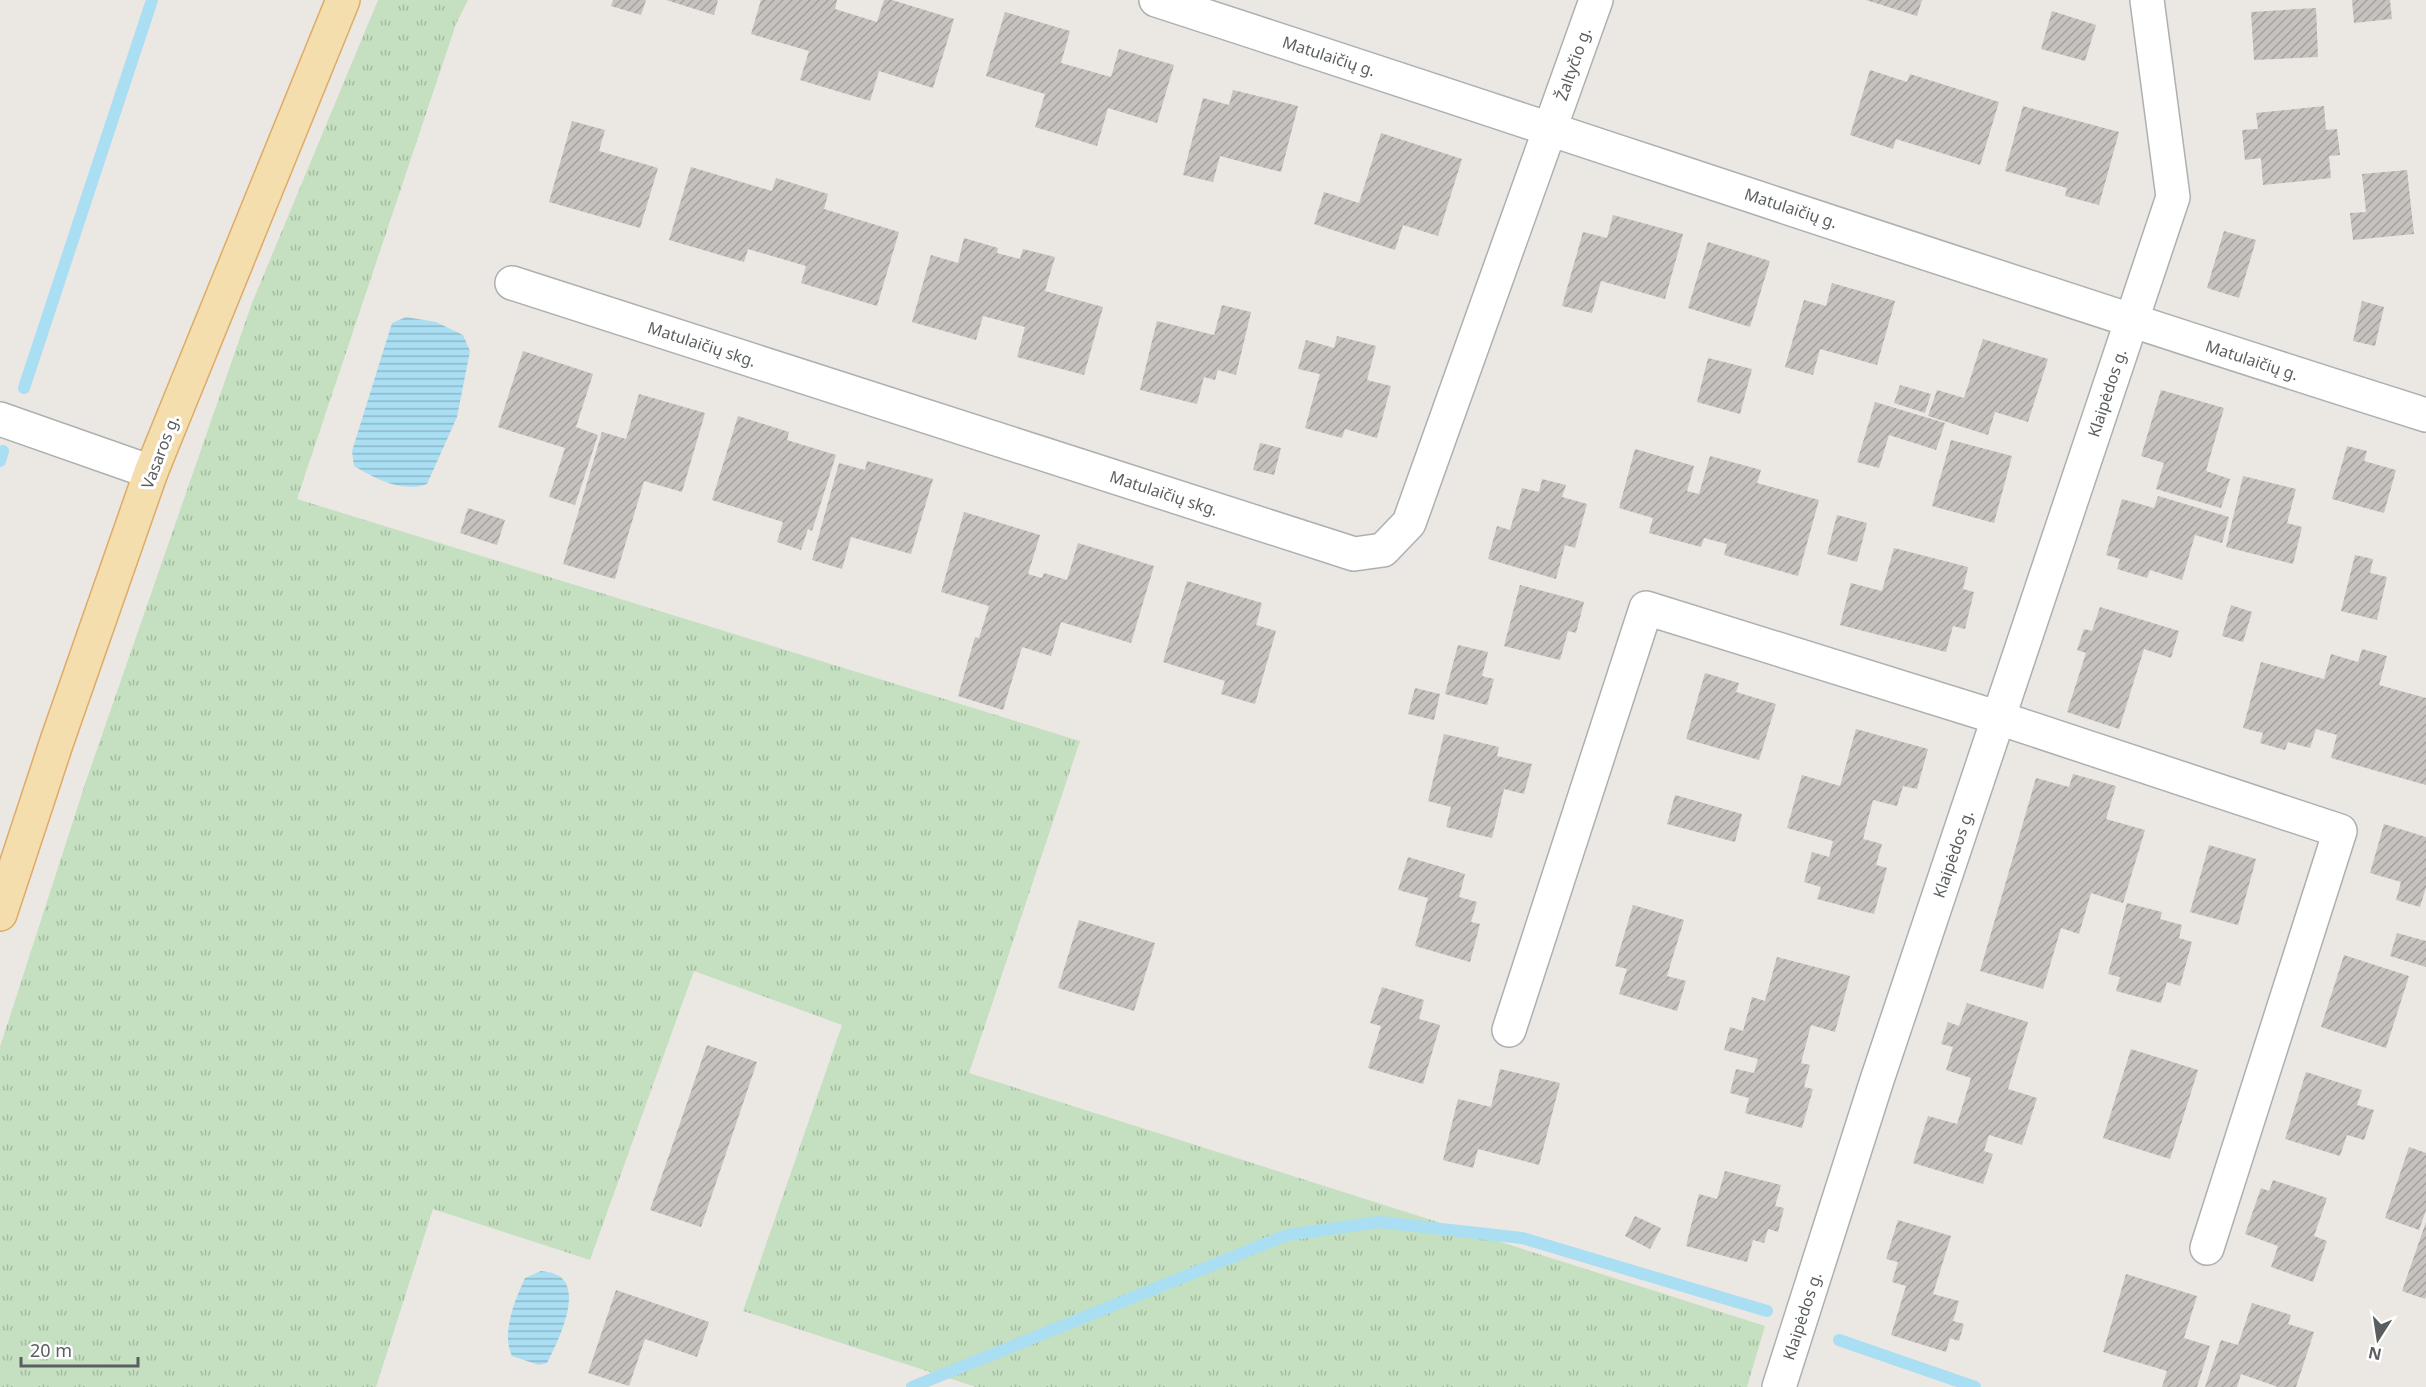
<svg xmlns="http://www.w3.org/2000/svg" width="2426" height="1387" font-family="'Noto Sans',sans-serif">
<defs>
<pattern id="grass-tufts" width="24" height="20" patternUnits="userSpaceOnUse" patternTransform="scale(1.5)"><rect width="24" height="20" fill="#c5e0c1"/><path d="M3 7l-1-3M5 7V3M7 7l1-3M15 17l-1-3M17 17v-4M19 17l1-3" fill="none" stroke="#a3b9a0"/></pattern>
<pattern id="water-rules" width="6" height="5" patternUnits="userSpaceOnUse" patternTransform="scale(1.5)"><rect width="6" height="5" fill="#a9def3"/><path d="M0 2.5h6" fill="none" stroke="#8db7c8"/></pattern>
<pattern id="building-hatch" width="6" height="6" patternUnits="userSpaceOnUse" patternTransform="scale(1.5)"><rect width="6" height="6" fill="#c6c2be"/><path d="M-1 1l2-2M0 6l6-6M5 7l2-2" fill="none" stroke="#a4a19e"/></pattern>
</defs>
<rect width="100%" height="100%" fill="#ebe7e2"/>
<path fill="url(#grass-tufts)" d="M378,0H468L456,24L297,499L1080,741L969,1073L1765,1326L1747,1387H976L743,1311L842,1025L694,971L590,1260L433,1209L376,1387H0V1047L86,781L252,303Z"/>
<path fill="url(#water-rules)" d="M406,317L436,322L463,335L470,351L457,417L427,484C402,493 376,479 354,466L352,451L392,323Z
M541,1271C545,1272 551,1272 555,1274C586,1286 557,1344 547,1363L539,1365L512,1356C501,1333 515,1300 525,1278Z"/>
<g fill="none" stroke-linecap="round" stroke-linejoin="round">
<path stroke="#a9def3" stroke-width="12" d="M24,388L152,0
M0,461L3,451
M1839,1340L1975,1387
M912,1387L1287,1235L1379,1222L1522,1238L1767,1311"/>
</g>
<path fill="url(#building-hatch)" d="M613,0H646L641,15L611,6Z
M666,0H718L714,15Z
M761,0H837L835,9L877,22L884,0H892L954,19L933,88L879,71L870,101L800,80L809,51L751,34Z
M1866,0H1922L1917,16Z
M2352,0H2390L2392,19L2354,23Z
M2316,8L2318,57L2254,60L2251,12Z
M2052,11L2096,25L2085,61L2041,49Z
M1005,12L1070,31L1061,63L1111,77L1119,49L1174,65L1157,123L1108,108L1097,146L1035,127L1045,94L986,76Z
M1870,70L1907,82L1910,74L1999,102L1980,165L1896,139L1893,149L1850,135Z
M1233,90L1298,106L1281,172L1220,156L1213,182L1183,175L1203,98L1229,105Z
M2023,106L2119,132L2099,205L2065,196L2067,188L2005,171Z
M2324,106L2326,130L2337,129L2340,155L2329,156L2331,178L2263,185L2261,158L2245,160L2242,130L2258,129L2256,113Z
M572,121L605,130L599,151L658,168L640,228L549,202Z
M1381,133L1462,159L1438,236L1403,225L1395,250L1314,224L1324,192L1359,203Z
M691,167L772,191L776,178L828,194L824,209L899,232L877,306L801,283L806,266L748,249L744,262L669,240Z
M2407,170L2414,234L2353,240L2350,213L2366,212L2362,174Z
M1613,215L1683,234L1665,299L1601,281L1592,313L1562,306L1583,232L1607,238Z
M2224,231L2256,240L2239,298L2207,288Z
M964,238L998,248L997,253L1020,259L1023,249L1055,257L1045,291L1103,307L1084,375L1017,357L1025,327L983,316L976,340L912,322L931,255L958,263Z
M1708,242L1770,261L1750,327L1688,308Z
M1832,283L1895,301L1877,365L1820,349L1813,375L1785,367L1804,300L1826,306Z
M2362,301L2384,307L2375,346L2353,341Z
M1222,305L1251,312L1236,375L1218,370L1215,380L1204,377L1197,404L1140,390L1157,321L1214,335Z
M1337,336L1376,346L1367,380L1391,386L1377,438L1345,429L1342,438L1305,428L1320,374L1298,369L1306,340L1334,348Z
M1983,339L2048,359L2028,422L1995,412L1988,435L1928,416L1937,390L1964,398Z
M523,351L593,374L576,427L598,435L575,505L549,497L565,448L498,427Z
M1708,358L1752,369L1740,414L1697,402Z
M1900,385L1931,394L1925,413L1894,403Z
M2161,390L2224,408L2206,471L2230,479L2221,508L2156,489L2164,463L2141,456Z
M639,394L705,413L682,492L644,481L615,579L563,564L602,432L626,439Z
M1875,402L1945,423L1936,450L1889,435L1879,468L1857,462Z
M738,416L789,432L787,440L836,455L812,531L808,529L801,550L777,542L783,522L712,500Z
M1951,440L2012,456L1994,523L1932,506Z
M1260,443L1281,448L1274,475L1253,470Z
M2347,446L2367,451L2364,461L2396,470L2384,513L2332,499Z
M1635,449L1694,466L1687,491L1699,494L1710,456L1761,470L1757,483L1819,500L1798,576L1724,555L1727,544L1704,538L1701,547L1649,533L1653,518L1619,508Z
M867,461L933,479L911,554L851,537L842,569L812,560L839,463L865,470Z
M2243,476L2296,489L2287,523L2302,527L2293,564L2226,547Z
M1542,479L1566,485L1562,497L1587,504L1575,548L1565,545L1556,579L1488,559L1497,526L1510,530L1522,488L1539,492Z
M2158,496L2229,517L2222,543L2195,535L2182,580L2150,570L2147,578L2117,569L2120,559L2106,555L2122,499L2154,508Z
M468,508L505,520L497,545L460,533Z
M964,512L1040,535L1028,574L1042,578L1044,573L1067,580L1078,543L1154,566L1131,643L1061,622L1051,656L1022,647L1003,710L958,696L975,637L979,638L989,606L941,592Z
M1837,515L1867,523L1857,562L1827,554Z
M1894,548L1968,567L1963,589L1974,592L1965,629L1953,626L1946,652L1840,625L1851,583L1882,591Z
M2355,555L2373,559L2370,573L2387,577L2377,620L2341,611Z
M1187,581L1262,603L1256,625L1276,631L1255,704L1221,694L1225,681L1163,662Z
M1520,585L1584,602L1576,633L1568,631L1560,660L1504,646Z
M2231,605L2252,612L2243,642L2222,636Z
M2100,607L2179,631L2171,658L2144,649L2119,729L2067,712L2086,653L2077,650L2084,629L2092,631Z
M1458,645L1488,652L1482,676L1494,679L1487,705L1445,694Z
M2362,649L2387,656L2379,685L2426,698V785L2331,758L2337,735L2316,729L2310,748L2288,742L2285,750L2260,743L2263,733L2243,728L2261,662L2324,679L2331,654L2358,662Z
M1705,673L1739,683L1736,692L1776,704L1759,760L1686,739Z
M1415,688L1440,694L1434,720L1408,714Z
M1856,729L1928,749L1917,789L1903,786L1897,806L1873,800L1863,839L1882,844L1876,865L1887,868L1874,914L1817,899L1821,887L1804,882L1812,852L1829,857L1833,841L1787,828L1802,775L1840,786Z
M1444,734L1499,747L1497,756L1532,764L1524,794L1504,789L1492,838L1446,827L1451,807L1428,801Z
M2073,774L2116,786L2106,819L2145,830L2123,903L2091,893L2079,934L2061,928L2043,989L1980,971L2036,778L2069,787Z
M1675,795L1742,814L1735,842L1667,824Z
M2384,824L2426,837V887L2420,907L2396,900L2401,882L2370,873Z
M2209,845L2256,859L2238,925L2190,912Z
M1408,857L1465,874L1459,897L1477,902L1471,922L1480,924L1470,962L1415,946L1428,898L1398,890Z
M2127,903L2162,912L2160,919L2182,925L2179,938L2192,942L2180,986L2167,982L2161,1003L2116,991L2120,977L2108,974Z
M1633,905L1684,920L1667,976L1686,981L1677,1011L1619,994L1627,969L1615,966Z
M1079,920L1155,943L1134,1011L1058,988Z
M2397,933L2426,941V967L2390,956Z
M2344,955L2409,976L2386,1048L2321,1027Z
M1777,957L1850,976L1835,1032L1811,1025L1801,1063L1810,1065L1804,1087L1813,1089L1802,1128L1745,1113L1749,1098L1730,1093L1736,1069L1754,1073L1758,1059L1724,1050L1730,1027L1743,1031L1752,997L1765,1001Z
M1382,987L1424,1000L1419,1019L1440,1025L1423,1084L1368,1068L1381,1026L1370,1023Z
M1967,1003L2028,1022L2008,1089L2037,1098L2022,1145L1989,1135L1984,1151L1993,1154L1983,1184L1913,1163L1928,1116L1957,1124L1971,1078L1946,1070L1953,1047L1941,1044L1948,1022L1959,1026Z
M707,1045L757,1062L701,1227L650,1210Z
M2131,1049L2198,1070L2170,1159L2103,1138Z
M1500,1069L1560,1083L1539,1165L1478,1149L1473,1168L1443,1160L1458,1099L1491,1107Z
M2306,1072L2362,1090L2357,1105L2374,1110L2364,1140L2347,1135L2340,1156L2285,1139Z
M2409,1147L2426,1153V1210L2419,1230L2385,1218Z
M1725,1171L1781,1185L1775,1206L1784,1208L1778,1232L1768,1229L1764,1243L1753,1240L1747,1262L1686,1246L1699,1194L1717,1199Z
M2273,1180L2327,1198L2314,1236L2327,1241L2313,1282L2271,1267L2278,1246L2245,1234L2261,1188L2269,1191Z
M1635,1216L1661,1228L1650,1249L1625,1236Z
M1898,1220L1951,1236L1933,1294L1959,1301L1953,1321L1964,1324L1959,1341L1950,1338L1946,1352L1891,1335L1906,1286L1892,1282L1898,1262L1886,1259Z
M2426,1222V1296L2425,1299L2402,1291Z
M2126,1274L2197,1296L2184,1338L2210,1346L2197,1387H2162L2167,1371L2103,1352Z
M616,1290L709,1322L697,1357L645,1339L629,1386L588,1373Z
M2252,1303L2291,1315L2288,1324L2314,1332L2296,1387H2278L2241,1374L2237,1387H2205L2221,1340L2238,1345Z"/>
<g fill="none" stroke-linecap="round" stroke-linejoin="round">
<defs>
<path id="minor" d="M1156,0C1579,137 2001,281 2426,415
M512,283L1354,554L1383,550L1409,523L1596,0
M0,419L151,472
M1509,1030L1646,608L1999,718L2340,831L2207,1248
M1779,1387L1877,1080L2173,197L2147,0"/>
<path id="major" d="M0,914L57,741L151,472L343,0"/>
</defs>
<use href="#minor" stroke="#adb0b2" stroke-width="36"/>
<use href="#major" stroke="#deab67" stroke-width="36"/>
<use href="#minor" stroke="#fff" stroke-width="33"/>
<use href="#major" stroke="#f4dead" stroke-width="33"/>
</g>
<g text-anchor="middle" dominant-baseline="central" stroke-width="6" stroke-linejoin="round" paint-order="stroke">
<g font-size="16" fill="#5a5e60" stroke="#fff">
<text transform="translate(1329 56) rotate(18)">Matulaičių g.</text>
<text transform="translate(1573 64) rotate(-71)">Žaltyčio g.</text>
<text transform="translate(1791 208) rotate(18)">Matulaičių g.</text>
<text transform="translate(702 344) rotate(18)">Matulaičių skg.</text>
<text transform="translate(2252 360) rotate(18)">Matulaičių g.</text>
<text transform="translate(2107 393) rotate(-72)">Klaipėdos g.</text>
<text transform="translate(160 452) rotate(-69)">Vasaros g.</text>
<text transform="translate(1164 493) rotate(18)">Matulaičių skg.</text>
<text transform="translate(1953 854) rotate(-71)">Klaipėdos g.</text>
<text transform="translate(1802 1316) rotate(-72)">Klaipėdos g.</text>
</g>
</g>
<g transform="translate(2378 1339) rotate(192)" stroke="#ffffff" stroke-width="4.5" paint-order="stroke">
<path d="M0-4.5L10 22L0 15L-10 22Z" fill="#5a5e60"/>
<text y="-9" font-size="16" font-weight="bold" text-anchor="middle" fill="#5a5e60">N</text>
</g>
<path d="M21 1357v9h117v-9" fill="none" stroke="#5a5e60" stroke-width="3"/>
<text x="30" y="1357" font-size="18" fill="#5a5e60" stroke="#ffffff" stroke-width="4.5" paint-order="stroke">20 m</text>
</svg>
